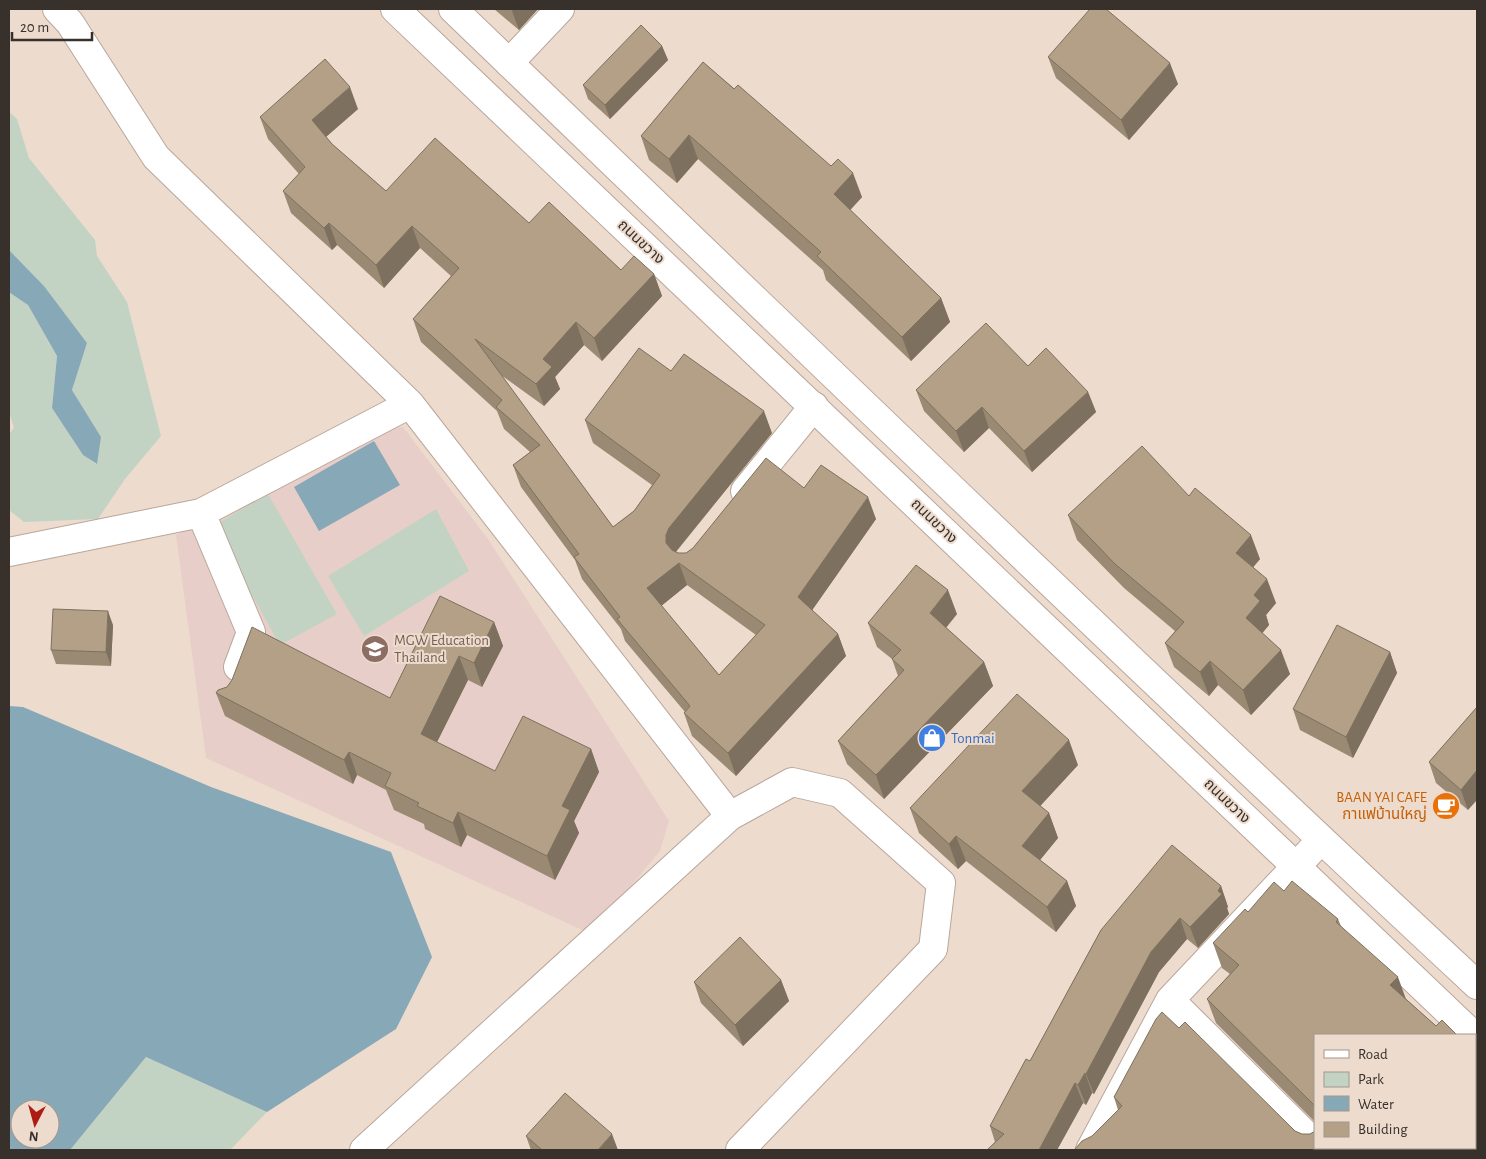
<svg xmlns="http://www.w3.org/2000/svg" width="1486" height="1159" font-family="'Alegreya Sans','Noto Sans Thai',sans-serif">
<rect width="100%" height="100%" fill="#eddbce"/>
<path fill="#e8cec8" d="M403,427L488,539L669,821L660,851L591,934L206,758L176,535L346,441L383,429Z"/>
<path fill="#c2d3c4" d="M9,112L17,119L29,158L95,240L97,256L127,302L161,436L125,479L98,519L24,522L9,510V434L14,428L9,412V290L28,305L57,356L52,408L83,455L96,464L101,437L72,390L87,343L44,286L9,250Z
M268,494L337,614L280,645L213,526Z
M436,509L469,571L364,636L328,576Z
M146,1057L267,1112L230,1150H70Z"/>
<path fill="#87a8b7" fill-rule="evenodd" d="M9,250L44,286L87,343L72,390L101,437L97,464L83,455L52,408L57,356L28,305L9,292Z
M374,441L400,485L319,531L294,487Z
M9,706L23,707L211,787L391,852L432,957L396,1029L267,1112L146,1057L70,1150H9ZM20,1109H50V1139H20Z"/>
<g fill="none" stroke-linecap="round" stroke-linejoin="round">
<defs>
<path id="minor" d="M57,9L70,23L156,157L410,404L730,816
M509,63L560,9
M745,491L814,406
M201,513L251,632L238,667
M9,552L201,513L410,404
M1170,1000L1315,1144
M364,1150L730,816L792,782L840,793L941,883L933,949L740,1150
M1090,1150L1170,1000L1321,840"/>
<path id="secondary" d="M395,9L1473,1035
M453,9C793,336 1132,664 1477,985"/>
</defs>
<use href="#minor" stroke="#b9a79b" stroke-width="30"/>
<use href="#secondary" stroke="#b9a79b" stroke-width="30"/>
<use href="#minor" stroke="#fff" stroke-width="28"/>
<use href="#secondary" stroke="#fff" stroke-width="28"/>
</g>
<path fill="#9a8a73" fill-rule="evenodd" d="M494,9H538L519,30Z
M662,46L668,60L610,119L588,99L583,85Z
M1048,57L1178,84L1129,140L1056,78Z
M703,62L862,197L850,210L941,298L950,322L911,361L826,280L823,270L698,159L677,183L649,160L641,136Z
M358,109L326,137L332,144L386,191L529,223L621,270L654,274L662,296L602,361L584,345L555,377L560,389L544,406L501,375L613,527L634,511L652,485L593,443L585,420L671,371L772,433L676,552L678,553H686L804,488L876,519L812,610L838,634L846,656L736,776L692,736L684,713L685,712L625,641L621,629L582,579L575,560L521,487L513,465L530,452L504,429L497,411L421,342L413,319L451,276L420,248L384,288L337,245L332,250L291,213L283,191L299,174L268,139L260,117ZM687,585L756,635L719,675L661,606Z
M1028,366L1088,392L1096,412L1032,472L989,428L964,452L924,411L916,390Z
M1189,496L1260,559L1253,567L1276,603L1266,615L1269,625L1262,633L1290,674L1251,715L1218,685L1209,696L1174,667L1165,643L1175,631L1124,588L1077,540L1068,515Z
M957,614L946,628L984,662L993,686L884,799L847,764L838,741L898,676L892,659L877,647L868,623Z
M494,622L503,646L482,687L468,680L437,742L495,771L591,749L599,772L574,821L579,833L555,880L467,835L461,847L425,829L424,824L394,810L386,790L357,775L353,784L225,716L216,693L390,698Z
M113,625L111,666L56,664L51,650Z
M1390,652L1397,673L1353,758L1300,730L1293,709Z
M1477,707L1468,810L1436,783L1429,762Z
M1078,765L1040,806L1049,813L1058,838L1040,860L1067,881L1076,906L1056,932L966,861L958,869L919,833L910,808Z
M1221,886L1228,907L1227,908L1229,914L1198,948L1187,939L1159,972L1094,1094L1092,1093L1086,1105L1083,1103L1057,1150H987L995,1142L990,1126L1030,1061L1101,930Z
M1284,891L1338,919L1341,926L1407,1000L1436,1026L1315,1035V1122L1216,1023L1207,999L1230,974L1222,968L1213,943L1248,912Z
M781,980L789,1001L743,1046L701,1003L694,982Z
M1179,1028L1295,1131L1315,1148L1092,1136L1118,1110L1114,1097Z
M526,1136L618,1150H531Z"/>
<path fill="#7d705e" d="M514,9H538L519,30L512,11Z
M662,46L668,60L610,119L605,105Z
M1170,63L1178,84L1129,140L1121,120Z
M350,87L358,109L320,142L312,120Z
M689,135L698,159L677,183L669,159Z
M853,173L862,197L843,218L834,194Z
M329,223L337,245L332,250L324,228Z
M412,226L420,248L384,288L376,265Z
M654,274L662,296L602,361L594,338Z
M941,298L950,322L911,361L902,337Z
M576,322L584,345L555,377L560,389L544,406L536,384L543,359Z
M1088,392L1096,412L1032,472L1024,451Z
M982,407L989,428L964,452L956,431Z
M764,411L772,433L677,550L674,557L666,543V535L669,528Z
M868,497L876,519L806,619L798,597Z
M1251,535L1260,559L1245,577L1236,553Z
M679,563L687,585L655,611L647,588Z
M1267,579L1276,603L1266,615L1269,625L1255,642L1246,618L1254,595Z
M948,590L957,614L938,637L930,613Z
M108,611L113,625L111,666L106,652Z
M494,622L503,646L482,687L474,663Z
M838,634L846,656L736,776L728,753Z
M1281,650L1290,674L1251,715L1243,690Z
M1390,652L1397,673L1353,758L1346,737Z
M459,656L468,680L429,758L421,734Z
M1210,661L1218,685L1209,696L1200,672Z
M984,662L993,686L884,799L876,775Z
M1069,740L1078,765L1031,816L1022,791Z
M591,749L599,772L574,821L579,833L555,880L547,856L562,806Z
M349,752L357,775L353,784L344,760Z
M1477,770V800L1468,810L1461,790Z
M458,812L467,835L461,847L453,823Z
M1049,813L1058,838L1031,871L1022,846Z
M956,836L966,861L958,869L949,844Z
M1067,881L1076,906L1056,932L1047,907Z
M1221,886L1228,907L1227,908L1229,914L1198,948L1190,927Z
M1180,918L1187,939L1159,972L1094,1094L1086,1074L1151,952Z
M1398,977L1407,1002L1390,985Z
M781,980L789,1001L743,1046L735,1025Z
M1475,1061L1477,1068V1073L1475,1076Z
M1085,1073L1092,1093L1086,1105L1078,1085Z
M1075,1083L1083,1103L1057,1150H1039Z
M612,1134L618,1150H598Z"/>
<path fill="#b3a086" stroke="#7d705e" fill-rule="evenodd" d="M1090,9H1106L1170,63L1121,120L1048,57Z
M641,25L662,46L605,105L583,85Z
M325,59L350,87L312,120L332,144L386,191L435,138L529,223L549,202L621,270L634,256L654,274L594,338L576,322L543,359L552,367L536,384L475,339L613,527L634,511L660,475L585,420L639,348L671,371L684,354L764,411L669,528L666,535V543L672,550L678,553H686L693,548L766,458L804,488L821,465L868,497L798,597L838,634L728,753L684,713L690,706L617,619L620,617L574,557L579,554L513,465L540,445L496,407L502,400L413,319L459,268L412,226L376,265L329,223L324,228L283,191L305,167L260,117ZM679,563L765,625L719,675L647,588Z
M703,62L734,89L738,85L831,166L838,159L853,173L834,194L941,298L902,337L817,256L821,252L689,135L669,159L641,136Z
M986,323L1028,366L1046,348L1088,392L1024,451L982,407L956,431L916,390Z
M1142,446L1189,496L1195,488L1251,535L1236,553L1267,579L1254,595L1260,601L1246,618L1281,650L1243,690L1210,661L1200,672L1165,643L1184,622L1115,564L1068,515Z
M916,565L948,590L930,613L984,662L876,775L838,741L904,670L892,659L901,650L868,623Z
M440,596L494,622L474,663L459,656L421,734L495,771L523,716L591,749L562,806L570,810L547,856L458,812L453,823L417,806L419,803L385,786L391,773L349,752L344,760L216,693L218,690L227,687L232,680L252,627L390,698Z
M53,609L108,611L106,652L51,650Z
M1337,625L1390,652L1346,737L1293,709Z
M1017,694L1069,740L1022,791L1049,813L1022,846L1067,881L1047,907L956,836L949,844L910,808Z
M1477,707V770L1461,790L1429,762Z
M1172,845L1221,886L1218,891L1222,894L1190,927L1180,918L1151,952L1086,1074L1085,1073L1078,1085L1075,1083L1039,1150H987L1004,1134L990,1126L1026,1059L1030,1061L1101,930Z
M1292,881L1338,919L1336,922L1398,977L1390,985L1436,1026L1442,1020L1457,1035H1315V1106L1207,999L1239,965L1213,943L1245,909L1248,912L1274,882L1284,891Z
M740,937L781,980L735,1025L694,982Z
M1162,1012L1179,1028L1185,1022L1295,1131L1302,1134H1310L1315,1131V1148H1475V1132L1477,1134V1150H1074L1082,1141L1092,1136L1122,1106L1114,1097L1156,1019Z
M565,1093L612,1134L598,1150H542L526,1136Z"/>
<defs>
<symbol id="school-disc" viewBox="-11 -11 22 22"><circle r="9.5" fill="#8d6e63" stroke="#eddbce"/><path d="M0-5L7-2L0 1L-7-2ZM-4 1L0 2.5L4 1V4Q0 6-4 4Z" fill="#fff"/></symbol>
<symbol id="shop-disc" viewBox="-11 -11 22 22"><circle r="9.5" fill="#3f7fe0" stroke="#eddbce"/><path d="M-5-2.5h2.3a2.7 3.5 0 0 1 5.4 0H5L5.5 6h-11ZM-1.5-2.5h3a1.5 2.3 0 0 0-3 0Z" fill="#fff"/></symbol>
<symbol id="cafe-disc" viewBox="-11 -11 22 22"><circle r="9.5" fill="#e8710a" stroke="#eddbce"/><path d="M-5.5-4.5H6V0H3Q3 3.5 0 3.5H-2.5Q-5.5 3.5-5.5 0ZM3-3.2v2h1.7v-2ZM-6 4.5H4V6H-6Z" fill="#fff"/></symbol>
</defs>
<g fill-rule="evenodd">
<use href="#school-disc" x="359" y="633" width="32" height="32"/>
<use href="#shop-disc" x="916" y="722" width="32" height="32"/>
<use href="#cafe-disc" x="1430" y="790" width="32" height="32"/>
</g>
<g text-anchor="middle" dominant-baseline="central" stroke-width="4" stroke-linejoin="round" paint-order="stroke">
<g font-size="15" fill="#37302b" stroke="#eddbce">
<text transform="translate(641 242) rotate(43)">ถนนขวาง</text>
<text transform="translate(934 521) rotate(44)">ถนนขวาง</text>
<text transform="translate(1227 801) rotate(44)">ถนนขวาง</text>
</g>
<g font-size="15" fill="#785e54" stroke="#eddbce" text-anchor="start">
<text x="394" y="640">MGW Education<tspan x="394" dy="17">Thailand</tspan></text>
</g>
<g font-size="15" fill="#366cbe" stroke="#eddbce" text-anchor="start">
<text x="951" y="738">Tonmai</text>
</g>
<g font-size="15" fill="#c56008" stroke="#eddbce" text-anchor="end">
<text x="1427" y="797">BAAN YAI CAFE<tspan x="1427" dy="17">กาแฟบ้านใหญ่</tspan></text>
</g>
</g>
<rect width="1486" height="1159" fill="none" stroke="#37302b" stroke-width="20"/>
<rect x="1314" y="1034" width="162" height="115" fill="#eddbce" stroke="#a4978d"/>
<rect x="1324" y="1050" width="25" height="8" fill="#ffffff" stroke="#a4978d"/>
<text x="1358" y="1059" font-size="15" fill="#37302b">Road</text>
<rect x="1324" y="1072" width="25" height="15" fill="#c2d3c4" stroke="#a4978d"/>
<text x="1358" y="1084" font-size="15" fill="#37302b">Park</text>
<rect x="1324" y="1096" width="25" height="15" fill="#87a8b7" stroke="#a4978d"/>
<text x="1358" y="1109" font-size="15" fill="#37302b">Water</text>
<rect x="1324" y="1122" width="25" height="15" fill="#b3a086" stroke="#a4978d"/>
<text x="1358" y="1134" font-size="15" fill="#37302b">Building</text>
<g transform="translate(35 1124) rotate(186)"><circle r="24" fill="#eddbce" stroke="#a4978d"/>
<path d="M0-4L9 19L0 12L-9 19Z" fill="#ac1b14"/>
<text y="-8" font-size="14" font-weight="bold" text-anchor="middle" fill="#37302b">N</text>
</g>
<path d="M12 32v8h80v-8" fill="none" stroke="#37302b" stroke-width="2.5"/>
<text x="20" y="32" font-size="15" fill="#37302b" stroke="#eddbce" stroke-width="4" paint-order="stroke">20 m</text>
</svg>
